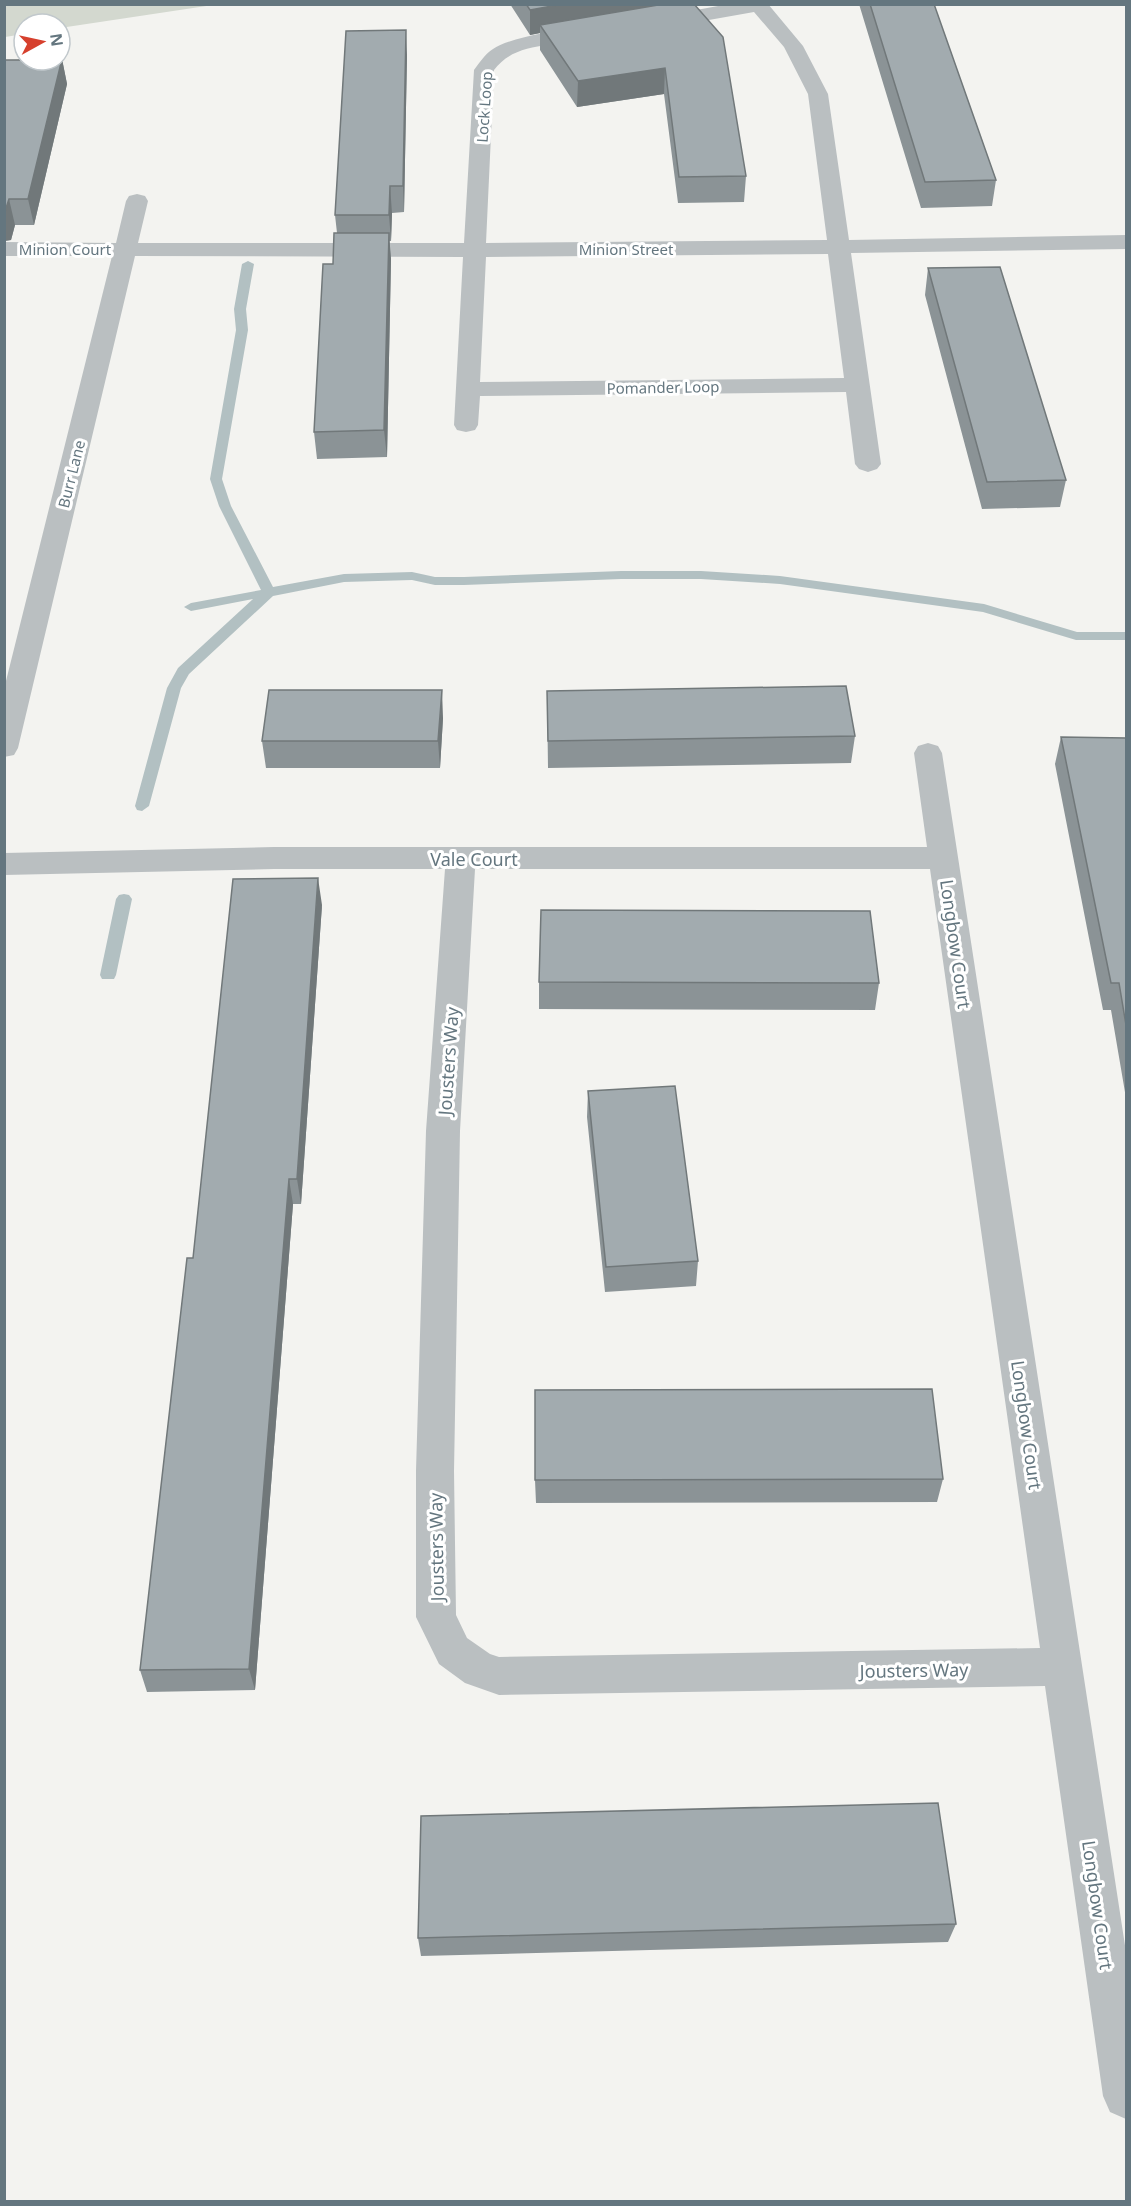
<svg xmlns="http://www.w3.org/2000/svg" width="1131" height="2206" font-family="'Noto Sans',sans-serif">
<rect width="100%" height="100%" fill="#f3f3f0"/>
<path fill="#d3d8cf" d="M5,4H213V5L60,28V24H24V34L5,37Z"/>
<g fill="none" stroke-linecap="round" stroke-linejoin="round">
<path fill="#b2c0c2" fill-rule="evenodd" d="M248,261L254,264L246,309L248,330L222,479L231,506L273,587L344,574L412,572L435,577H464L621,571H701L780,576L984,604L1077,632H1126V640H1076L983,612L780,584L701,579H621L464,585H435L412,580L344,582L273,596L189,674L181,688L149,806L142,811L137,810L135,806L167,688L178,668L253,599L191,611L184,607L191,603L261,590L219,506L210,479L236,330L234,309L242,264Z
M124,894L129,895L132,899L116,975L114,979H102L100,975L116,899L119,895Z"/>
<path fill="#babfc1" fill-rule="evenodd" d="M729,4H768L803,46L828,94L849,240L1126,235V249L851,253L881,464L877,469L868,472L859,469L855,464L846,392L480,396L478,425L475,430L466,432L457,430L454,425L463,257L135,256L18,748L14,755L4,757V689L112,256H4V242L116,243L126,201L129,196L137,194L145,196L148,201L138,243H464L474,70C480,62 485,54 493,49C510,37 571,26 591,31L594,35L591,39C559,47 516,40 494,70L486,243L827,240L808,94L784,47L754,12L658,29L651,27L648,23L651,19L658,17ZM828,254L844,378L480,382L486,257Z
M928,743L938,746L942,753L1126,1952V2119L1110,2112L1103,2096L1045,1686L499,1695L465,1683L439,1664L416,1617V1471L426,1131L445,869H274L4,875V853L274,847H927L914,753L918,746ZM475,869H930L1040,1648L499,1657L490,1654L467,1638L456,1615L454,1471L460,1131Z"/>
</g>
<path fill="#8b9396" d="M510,4H694L746,176L744,202L678,203L664,94L577,107L540,50V33L530,35Z
M859,4H934L996,180L992,206L921,208Z
M407,55L404,212L392,213L391,241H389L391,259L387,457L317,459L314,432L337,233L335,215Z
M62,59L67,84L34,225H15L11,240L4,241V60Z
M928,268L1066,480L1060,507L982,509L925,295Z
M547,691L855,736L851,763L548,768Z
M443,718L440,768H266L262,741Z
M1061,737L1126,738V1098L1111,1010H1103L1055,764Z
M322,905L301,1204H293L255,1690L147,1692L140,1670L193,1258Z
M539,982L879,983L875,1010L539,1009Z
M588,1091L698,1261L696,1286L605,1292L587,1117Z
M943,1479L937,1502L536,1503L535,1480Z
M956,1924L948,1942L421,1956L418,1938Z"/>
<path fill="#71787a" d="M563,4H677L540,25V33L530,35V10Z
M406,30L407,55L404,212L403,186Z
M62,59L67,84L34,225L28,199Z
M665,68L664,94L577,107L578,81Z
M390,186L392,213L391,241L389,215Z
M9,199L15,225L11,240L4,241V214Z
M389,233L391,259L387,457L384,430Z
M442,690L443,718L440,768L438,741Z
M318,878L322,905L301,1204L297,1179Z
M289,1179L293,1204L255,1690L249,1669Z"/>
<path fill="#a2abaf" stroke="#71787a" stroke-width="1.5" d="M526,4H563L530,10Z
M664,4H694L723,37L746,176L679,177L665,68L578,81L540,25Z
M870,4H934L996,180L925,182Z
M406,30L403,186H390L389,215H335L346,31Z
M60,59H62L28,199H9L4,214V60H60Z
M334,233H389L384,430L314,432L323,264H333Z
M1000,267L1066,480L987,482L928,268Z
M846,686L855,736L548,741L547,691Z
M269,690H442L438,741H262Z
M1061,737L1126,738V1025L1119,983H1111Z
M318,878L297,1179H289L249,1669L140,1670L187,1258H193L233,879Z
M541,910L870,911L879,983L539,982Z
M675,1086L698,1261L606,1267L588,1091Z
M932,1389L943,1479L535,1480V1390Z
M938,1803L956,1924L418,1938L421,1816Z"/>
<g text-anchor="middle" dominant-baseline="central" stroke-width="6" stroke-linejoin="round" paint-order="stroke">
<g font-size="15" fill="#64767f" stroke="#fff">
<text transform="translate(484 107) rotate(-86)">Lock Loop</text>
<text x="65" y="249">Minion Court</text>
<text x="626" y="249">Minion Street</text>
<text transform="translate(663 387) rotate(-1)">Pomander Loop</text>
<text transform="translate(71 474) rotate(-76)">Burr Lane</text>
</g>
<g font-size="18" fill="#64767f" stroke="#fff">
<text x="474" y="859">Vale Court</text>
<text transform="translate(956 944) rotate(82)">Longbow Court</text>
<text transform="translate(448 1061) rotate(-86)">Jousters Way</text>
<text transform="translate(1027 1425) rotate(82)">Longbow Court</text>
<text transform="translate(436 1547) rotate(-91)">Jousters Way</text>
<text transform="translate(914 1670) rotate(-1)">Jousters Way</text>
<text transform="translate(1098 1905) rotate(82)">Longbow Court</text>
</g>
</g>
<rect width="1131" height="2206" fill="none" stroke="#64767f" stroke-width="12"/>
<g transform="translate(42 42) rotate(82)"><circle r="28" fill="#ffffff" stroke="#c1c8cc" stroke-width="1.5"/>
<path d="M0-4.5L10 22L0 15L-10 22Z" fill="#d6402d"/>
<text y="-9" font-size="16" font-weight="bold" text-anchor="middle" fill="#64767f">N</text>
</g>
</svg>
